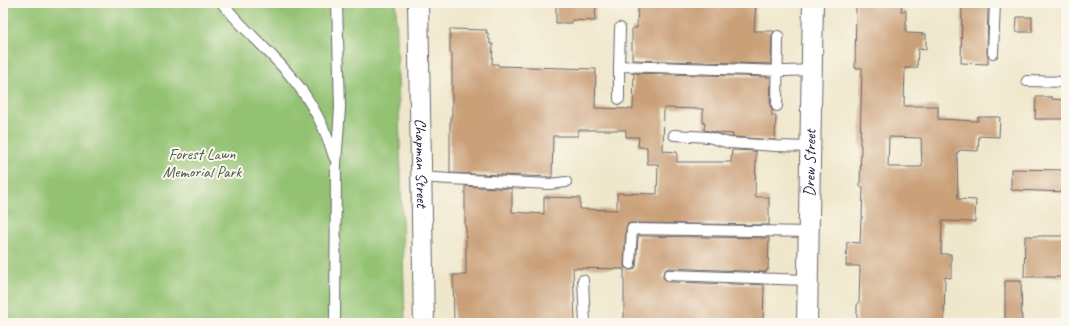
<svg xmlns="http://www.w3.org/2000/svg" width="1069" height="326" font-family="Caveat,sans-serif">
<rect width="100%" height="100%" fill="#fbf7ec"/>
<filter id="ink" filterUnits="userSpaceOnUse"><feTurbulence type="fractalNoise" baseFrequency=".025" numOctaves="2"/><feDisplacementMap in="SourceGraphic" scale="8" xChannelSelector="R" yChannelSelector="G"/><feConvolveMatrix kernelMatrix="1 2 1 2 8 2 1 2 1" color-interpolation-filters="sRGB"/></filter>
<filter id="wash" filterUnits="userSpaceOnUse"><feTurbulence type="fractalNoise" baseFrequency=".012" numOctaves="4" result="noise"/><feDisplacementMap in="SourceGraphic" scale="16" xChannelSelector="R" yChannelSelector="G"/><feGaussianBlur stdDeviation="0.9" result="paint"/><feColorMatrix in="noise" values="0 0 0 0 0 0 0 0 0 0 0 0 0 0 0 0 0 1.4 0 .05"/><feComposite in="paint" operator="in"/></filter>
<g filter="url(#wash)">
<rect width="100%" height="100%" fill="#efe7cb"/>
<path fill="#93c272" stroke="#5a7256" d="M3,3H396L405,323H3Z"/>
<g id="blocks">
<path fill="#caa079" fill-rule="evenodd" d="M556,3H589V4H596L595,21L572,20V23H556Z
M671,3H756L754,31H774L772,36L771,64L632,60V28H637L638,5L671,6Z
M856,3H902L901,11H906V33L926,34V50L918,49L917,68H905L904,106H938V119L978,121V117H1000L999,137L979,136L978,151L959,150V152H957L958,199L976,200L975,217V222L942,221L941,254H951V278L945,277L944,323H857V305L859,303L860,266H846L847,242L860,243L861,219H862L863,187H860L861,145H860L862,68H855ZM889,137L921,138L922,167H888Z
M962,3H988L987,53L988,57V64L961,63Z
M1017,17H1032V32H1016Z
M450,29L487,30L486,33H488V38L490,39V44H493L492,64H498V66L596,69L595,108L633,109L634,73H631L771,77L770,106L772,110V116H776L775,140L732,137L733,134L719,133L704,130L705,123H703V109L664,108L663,151L677,152V162H731L732,150L756,151L755,197H769V225L629,223L627,225L626,229L624,264V267L629,270H633L636,267L638,236L769,238L768,270H766V272L669,268L666,269L663,274V278L669,282L764,285L763,323H624V269L573,268L575,323H454L453,275H466V227H465V186L512,189V212L544,214V197L580,198V209L617,210V193L657,194L658,164H647V147H638L639,137H626V130H578V136H553L552,177L450,173V122H451V115H452V53H450Z
M1036,97H1052V99L1066,100V119H1035Z
M1011,169L1066,170V192L1011,190Z
M1025,236H1066V277H1024Z
M1005,281H1021L1022,323H1005Z"/>
</g>
</g>
<g filter="url(#ink)">
<use href="#blocks" fill-opacity="0" stroke="#6a676d" stroke-width="1"/>
<g fill="none" stroke-linecap="round" stroke-linejoin="round">
<defs>
<path id="service" d="M222,3C244,30 271,52 293,79C311,101 326,130 334,157
M993,53L995,3
M619,66L620,28
M1027,81L1066,82
M619,99V66L786,71L812,70
M777,106L778,36
M674,135L708,137L729,143L775,146L810,147
M421,177L450,179L550,184L566,182
M630,264L632,229L809,232
M669,275L808,280
M583,280L585,323
M335,323L336,165L340,108L337,3"/>
<g id="minor">
<path id="s1" d="M418,3L424,323"/>
<path id="s2" d="M807,323L813,3"/>
</g>
</defs>
<use href="#service" stroke="#6a676d" stroke-width="12"/>
<use href="#minor" stroke="#6a676d" stroke-width="22"/>
<use href="#service" stroke="#fff" stroke-width="10"/>
<use href="#minor" stroke="#fff" stroke-width="20"/>
</g>
</g>
<g text-anchor="middle" dominant-baseline="central" stroke-width="4" stroke-linejoin="round" paint-order="stroke">
<g font-size="16" fill="#4a5a4e" stroke="#fbf7ec">
<text x="202" y="154">Forest Lawn<tspan x="202" dy="18">Memorial Park</tspan></text>
</g>
<g font-size="16" fill="#22223b" stroke="#fbf7ec">
<text stroke="none"><textPath href="#s1" startOffset="160">Chapman Street</textPath></text>
<text stroke="none"><textPath href="#s2" startOffset="160">Drew Street</textPath></text>
</g>
</g>
<rect width="1069" height="326" fill="none" stroke="#fbf7ec" stroke-width="16"/>
</svg>
